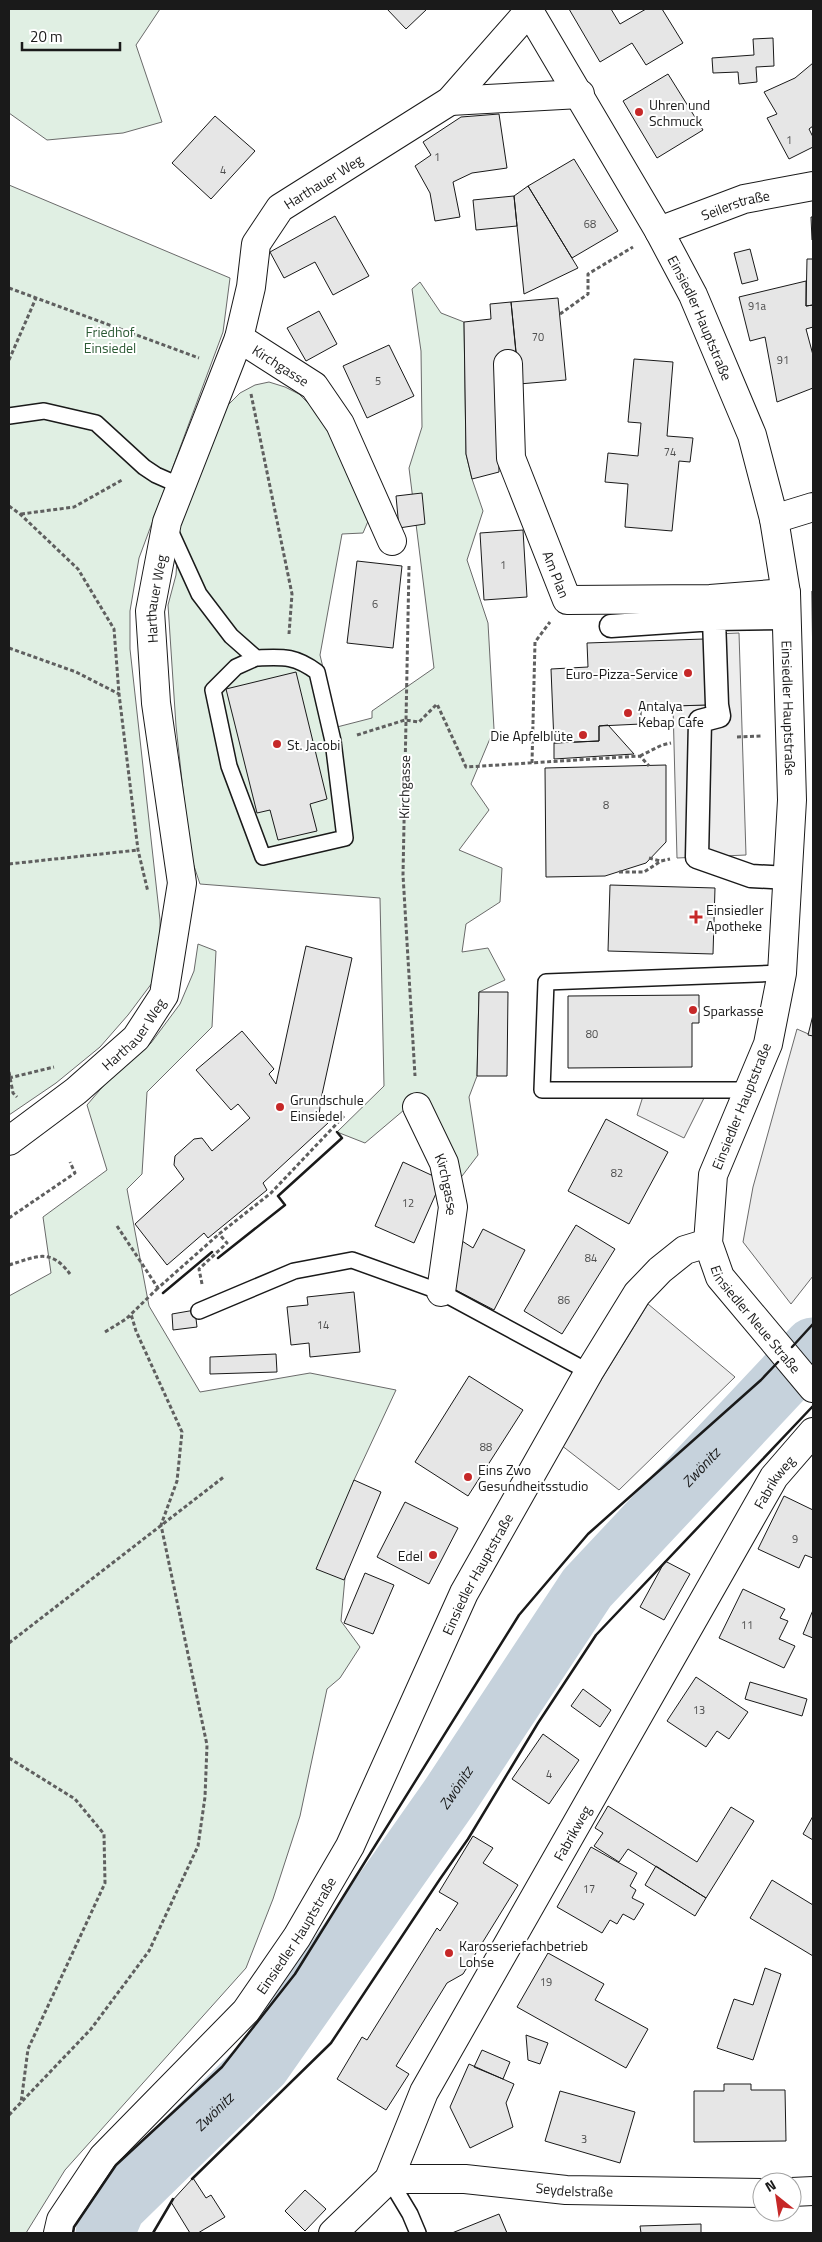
<svg xmlns="http://www.w3.org/2000/svg" width="822" height="2242" font-family="'Titillium Web',sans-serif">
<rect width="100%" height="100%" fill="#fff"/>
<path fill="#e0efe3" stroke="#6a6a6a" d="M9,9H160L136,45L162,122L123,133L47,140L9,113Z
M9,185L230,278L223,332L139,558L130,611V649L160,920V948L152,983L128,1015L100,1047L56,1083L9,1115Z
M420,282L441,313L464,322L466,454L472,479L483,511L467,560L488,623L494,729L471,784L489,810L459,850L502,868L500,902L466,924L462,952L488,948L505,980L479,992L477,1076L469,1097L478,1155L459,1180L404,1110L365,1143L337,1132L384,1086L380,898L200,884L190,854L176,726L168,605L176,575L179,526L222,411L240,393L255,385L269,382L285,387L299,394L321,416L372,512L363,533L342,534L320,655L337,727L372,718V711L434,668L409,468L422,427L421,351L412,289Z
M198,944L216,951L212,1027L147,1092L142,1174L127,1189L149,1306L200,1392L310,1373L396,1390L354,1480L341,1621L360,1647L340,1678L327,1689L300,1816L273,1899L246,1968L65,2170L26,2233H9V1296L51,1273L43,1217L107,1170L87,1105L111,1077L151,1043L180,1004L194,971Z"/>
<path fill="#ededed" stroke="#6a6a6a" d="M739,633L746,855L677,858L673,706L706,705L715,634Z
M797,1029L813,1036V1276L791,1304L743,1242L753,1187Z
M645,1090H708L684,1138L637,1115Z
M648,1304L735,1377L619,1490L561,1445Z"/>
<g fill="none" stroke-linecap="round" stroke-linejoin="round">
<path stroke="#c6d2dc" stroke-width="59" id="s1" d="M105,2233L116,2207L261,2065L450,1796L587,1588L813,1347"/>
</g>
<path fill="#e6e6e6" stroke="#1a1a1a" d="M387,9H427L406,29Z
M569,9H611L620,24L646,9H662L683,43L646,65L632,43L600,62Z
M773,38L774,66L756,67L757,82L739,84L738,72L713,73L712,58L754,55L753,39Z
M813,63V126L809,129L813,137V147L789,159L767,118L777,114L764,92L795,78Z
M668,74L703,130L657,158L623,101Z
M499,114L507,168L472,173L453,182L460,217L435,221L430,193L415,166L431,155L423,142L461,117Z
M215,116L255,151L211,199L172,163Z
M574,159L618,231L572,258L528,186Z
M528,186L578,268L524,294L514,196Z
M514,196L517,226L476,230L473,200Z
M335,216L369,276L333,295L315,262L284,278L270,252Z
M811,217H813V240H812Z
M750,249L758,280L742,284L734,253Z
M807,259H813V305L806,306Z
M806,281V306L813,305V327L806,329L813,355V388L777,402L765,337L750,341L739,297Z
M558,298L566,380L519,384L511,302Z
M511,302L517,361H497L499,472L472,479L466,454L464,322L491,319L490,304Z
M319,311L337,344L306,361L287,328Z
M389,345L414,396L367,418L343,366Z
M634,359L673,362L667,436L693,438L690,462L679,461L672,531L625,527L628,484L605,482L608,453L638,456L641,423L628,422Z
M422,493L425,524L399,528L396,496Z
M523,530L527,597L484,600L480,533Z
M357,561L402,566L393,648L347,643Z
M812,591L813,592V684Z
M704,639L706,705L641,707V724L599,726V741L554,743L551,669L588,667L587,643Z
M296,672L327,799L310,804L317,831L278,840L270,810L257,813L226,689Z
M608,725L634,754L554,759V743L599,741V726Z
M666,765V842L646,863L605,876L546,877L545,768Z
M610,885L715,888L713,954L608,951Z
M306,946L352,958L321,1099L319,1115L328,1123L263,1183L267,1190L208,1238L204,1233L167,1265L135,1224L184,1179L174,1165L175,1156L194,1139L202,1138L212,1151L250,1118L238,1104L231,1110L196,1070L242,1031L274,1069L269,1074L276,1084Z
M479,992H508L507,1076H477Z
M699,995V1023H692V1067L568,1068V996Z
M813,1015V1036L808,1035Z
M606,1119L668,1152L629,1224L568,1191Z
M403,1162L442,1180L414,1243L375,1226Z
M576,1225L615,1249L562,1334L524,1311Z
M483,1229L525,1250L494,1310L452,1288L462,1241L473,1248Z
M354,1292L360,1352L310,1357L309,1343L291,1345L287,1307L308,1305L307,1297Z
M195,1310L197,1327L173,1330L172,1314Z
M276,1354L277,1372L210,1374V1357Z
M469,1376L523,1410L468,1496L415,1462Z
M354,1480L381,1492L344,1580L316,1569Z
M784,1496L813,1510V1558L805,1555L799,1568L758,1549Z
M405,1502L458,1528L429,1584L377,1557Z
M665,1561L690,1574L664,1620L640,1607Z
M365,1573L394,1585L373,1634L344,1623Z
M743,1589L785,1609L780,1618L788,1621L779,1639L795,1646L784,1668L719,1638Z
M813,1610V1638L803,1634Z
M696,1677L748,1712L729,1739L717,1731L706,1747L667,1721Z
M750,1682L807,1699L802,1716L745,1699Z
M583,1689L611,1710L600,1727L571,1706Z
M543,1734L579,1760L549,1804L512,1779Z
M608,1806L697,1862L731,1807L754,1821L706,1898L628,1849L619,1862L594,1846L603,1833L595,1828Z
M813,1816V1840L803,1834Z
M473,1836L493,1848L483,1863L518,1885L463,1974L447,1983L396,2066L409,2074L386,2110L337,2079L362,2037L367,2040L437,1928L440,1931L458,1903L439,1892Z
M591,1847L637,1873L630,1886L636,1890L632,1898L644,1904L634,1920L623,1914L617,1924L610,1920L602,1933L557,1907Z
M656,1866L706,1898L695,1916L645,1885Z
M772,1880L813,1905V1956L750,1918Z
M548,1953L604,1984L595,2000L648,2029L626,2068L517,2007Z
M765,1968L781,1974L753,2060L717,2048L734,1999L753,2005Z
M526,2035L548,2043L540,2064L528,2060Z
M482,2050L510,2062L503,2079L474,2067Z
M469,2064L514,2084L506,2103L513,2127L470,2148L450,2107Z
M724,2084H751V2090H785L786,2141L694,2142V2091H724Z
M560,2091L635,2112L620,2163L545,2141Z
M193,2178L206,2198L211,2195L225,2217L198,2233H190L171,2202Z
M305,2190L326,2209L305,2231L285,2211Z
M499,2214L507,2233H452Z
M701,2224V2233H641L640,2226Z"/>
<g fill="none" stroke-linecap="round" stroke-linejoin="round">
<defs>
<path id="service" d="M9,416L44,411L96,423L144,467L156,475L181,486
M168,526L199,594L231,636L256,658C282,657 294,655 317,672L333,741L345,838L263,857L229,766L213,690L236,667L256,658
M748,1090H542L546,982L782,973
M199,1311L294,1271L352,1260L441,1292L589,1372
M389,2179L410,2214L418,2233"/>
<path id="pedestrian" d="M714,619L717,705L719,716L700,721L697,857L751,876L789,878
M611,626L714,619L787,618"/>
<g id="minor">
<path d="M450,101L580,94"/>
<path id="s2" d="M659,231L744,199L813,186"/>
<path id="s3" d="M239,338L314,386L340,424L392,541"/>
<path id="s4" d="M508,364L511,458L567,600L710,599L786,593"/>
<path d="M774,519L813,507"/>
<path id="s5" d="M417,1107L444,1163L453,1207L441,1292"/>
<path id="s6" d="M9,1141L76,1091L136,1038L164,995L182,883L156,703L150,611L167,522L239,338L251,287L256,244L280,208L450,101L529,11"/>
<path id="s7" d="M389,2179H465L566,2190L762,2193"/>
<path d="M792,2192L813,2191"/>
<path id="s8" d="M333,2233L389,2179L424,2092L774,1477L813,1432"/>
</g>
<g id="tertiary">
<path id="s9" d="M58,2233L61,2220L103,2157L246,2011L297,1937L350,1846L464,1593L589,1372L637,1294L660,1270L685,1250L708,1243"/>
</g>
<g id="secondary">
<path id="s10" d="M528,9L659,231L693,295L752,435L774,519L786,593L792,800L782,973L768,1044L713,1175L708,1243L720,1277L813,1388"/>
</g>
</defs>
<use href="#service" stroke="#1a1a1a" stroke-width="18"/>
<use href="#pedestrian" stroke="#1a1a1a" stroke-width="25"/>
<use href="#minor" stroke="#1a1a1a" stroke-width="30"/>
<use href="#tertiary" stroke="#1a1a1a" stroke-width="30"/>
<use href="#secondary" stroke="#1a1a1a" stroke-width="30"/>
<path stroke="#5f5f5f" stroke-width="3" stroke-dasharray="4 2.5" stroke-linecap="butt" d="M9,288L199,358
M560,314L588,294V274L633,247
M9,360L36,298
M251,394L292,594L289,634
M9,506L20,514L78,569L114,629L119,694L138,850L148,892
M21,514L74,507L122,480
M409,566L403,875L415,1076
M9,648L76,672L119,694
M357,735L405,720L419,722L437,704L466,767L640,756L649,766
M737,737L761,736
M640,756L662,745L671,743
M532,763L535,642L550,622
M649,858L660,861
M9,864L138,850
M619,872H644L661,861L670,859
M9,1072L13,1093L17,1097
M9,1078L54,1067
M9,1218L75,1173L70,1162
M117,1226L158,1288L219,1234L271,1193L344,1116
M9,1265C36,1257 50,1247 70,1274
M202,1284L199,1269L227,1243L219,1234
M105,1332L126,1319L158,1288
M9,1643L225,1476
M9,1758L75,1799L104,1834L105,1883L28,2049L21,2103
M9,2115L91,2029L149,1951L198,1846L205,1797L207,1745L161,1525L177,1481L182,1432L136,1331L131,1314"/>
<use href="#service" stroke="#fff" stroke-width="15"/>
<use href="#pedestrian" stroke="#fff" stroke-width="22"/>
<use href="#minor" stroke="#fff" stroke-width="28"/>
<use href="#tertiary" stroke="#fff" stroke-width="28"/>
<use href="#secondary" stroke="#fff" stroke-width="28"/>
<path stroke="#1a1a1a" stroke-width="2.5" d="M218,1258L285,1205L278,1196L342,1138L337,1132
M163,1293L212,1252
M792,1347L813,1324
M192,2179L331,2043L440,1879L468,1839L538,1723L596,1635L813,1406
M73,2233L74,2227L116,2165L222,2067L295,1974L519,1615L588,1534L761,1380L778,1362
M153,2233L173,2199"/>
</g>
<g fill="#c62828" stroke="#fff" stroke-width="2">
<circle cx="639" cy="112" r="5"/>
<circle cx="688" cy="673" r="5"/>
<circle cx="628" cy="713" r="5"/>
<circle cx="583" cy="735" r="5"/>
<circle cx="277" cy="744" r="5"/>
<path d="M693.5 909.5h5v5h5v5h-5v5h-5v-5h-5v-5h5z"/>
<circle cx="693" cy="1010" r="5"/>
<circle cx="280" cy="1107" r="5"/>
<circle cx="468" cy="1477" r="5"/>
<circle cx="433" cy="1555" r="5"/>
<circle cx="449" cy="1953" r="5"/>
</g>
<g text-anchor="middle" dominant-baseline="central" stroke-width="4" stroke-linejoin="round" paint-order="stroke">
<g font-size="11" fill="#4d4d4d">
<text x="789" y="140">1</text>
<text x="437" y="157">1</text>
<text x="223" y="170">4</text>
<text x="590" y="224">68</text>
<text x="757" y="306">91a</text>
<text x="538" y="337">70</text>
<text x="783" y="360">91</text>
<text x="378" y="381">5</text>
<text x="670" y="452">74</text>
<text x="503" y="565">1</text>
<text x="375" y="604">6</text>
<text x="606" y="805">8</text>
<text x="592" y="1034">80</text>
<text x="617" y="1173">82</text>
<text x="408" y="1203">12</text>
<text x="591" y="1258">84</text>
<text x="564" y="1300">86</text>
<text x="323" y="1325">14</text>
<text x="486" y="1447">88</text>
<text x="795" y="1539">9</text>
<text x="747" y="1625">11</text>
<text x="699" y="1710">13</text>
<text x="549" y="1774">4</text>
<text x="589" y="1889">17</text>
<text x="546" y="1982">19</text>
<text x="584" y="2139">3</text>
</g>
<g font-size="14" fill="#1a1a1a" stroke="#fff" text-anchor="start">
<text x="649" y="104">Uhren und<tspan x="649" dy="16">Schmuck</tspan></text>
<text x="678" y="673" text-anchor="end">Euro-Pizza-Service</text>
<text x="638" y="705">Antalya<tspan x="638" dy="16">Kebap Cafe</tspan></text>
<text x="573" y="735" text-anchor="end">Die Apfelblüte</text>
<text x="287" y="744">St. Jacobi</text>
<text x="706" y="909">Einsiedler<tspan x="706" dy="16">Apotheke</tspan></text>
<text x="703" y="1010">Sparkasse</text>
<text x="290" y="1099">Grundschule<tspan x="290" dy="16">Einsiedel</tspan></text>
<text x="478" y="1469">Eins Zwo<tspan x="478" dy="16">Gesundheitsstudio</tspan></text>
<text x="423" y="1555" text-anchor="end">Edel</text>
<text x="459" y="1945">Karosseriefachbetrieb<tspan x="459" dy="16">Lohse</tspan></text>
</g>
<g font-size="14" fill="#1a1a1a" stroke="#fff">
<text stroke="none"><textPath href="#s6" startOffset="1080">Harthauer Weg</textPath></text>
<text stroke="none"><textPath href="#s2" startOffset="81">Seilerstraße</textPath></text>
<text stroke="none"><textPath href="#s10" startOffset="354">Einsiedler Hauptstraße</textPath></text>
<text stroke="none"><textPath href="#s3" startOffset="50">Kirchgasse</textPath></text>
<text stroke="none"><textPath href="#s4" startOffset="219">Am Plan</textPath></text>
<text stroke="none"><textPath href="#s6" startOffset="615">Harthauer Weg</textPath></text>
<text stroke="none"><textPath href="#s10" startOffset="759">Einsiedler Hauptstraße</textPath></text>
<text transform="translate(404 787) rotate(-89)">Kirchgasse</text>
<text stroke="none"><textPath href="#s6" startOffset="165">Harthauer Weg</textPath></text>
<text transform="translate(741 1106) rotate(-68)">Einsiedler Hauptstraße</text>
<text stroke="none"><textPath href="#s5" startOffset="84">Kirchgasse</textPath></text>
<text stroke="none"><textPath href="#s10" startOffset="1398">Einsiedler Neue Straße</textPath></text>
<text stroke="none"><textPath href="#s8" startOffset="875">Fabrikweg</textPath></text>
<text stroke="none"><textPath href="#s9" startOffset="789">Einsiedler Hauptstraße</textPath></text>
<text stroke="none"><textPath href="#s8" startOffset="470">Fabrikweg</textPath></text>
<text stroke="none"><textPath href="#s9" startOffset="384">Einsiedler Hauptstraße</textPath></text>
<text stroke="none"><textPath href="#s7" startOffset="186">Seydelstraße</textPath></text>
</g>
<g font-size="14" fill="#2b5a34" stroke="#fff">
<text x="110" y="331">Friedhof<tspan x="110" dy="16">Einsiedel</tspan></text>
</g>
<g font-size="15" font-style="italic" fill="#1a1a1a" stroke="#fff">
<text stroke="none"><textPath href="#s1" startOffset="975">Zwönitz</textPath></text>
<text stroke="none"><textPath href="#s1" startOffset="570">Zwönitz</textPath></text>
<text stroke="none"><textPath href="#s1" startOffset="165">Zwönitz</textPath></text>
</g>
</g>
<rect width="822" height="2242" fill="none" stroke="#1a1a1a" stroke-width="20"/>
<g transform="translate(777 2197) rotate(330)"><circle r="24" fill="#ffffff" stroke="#a3a3a3"/>
<path d="M0-4L9 19L0 12L-9 19Z" fill="#c62828"/>
<text y="-8" font-size="14" font-weight="bold" text-anchor="middle" fill="#1a1a1a">N</text>
</g>
<path d="M22 42v8h98v-8" fill="none" stroke="#1a1a1a" stroke-width="2.5"/>
<text x="30" y="42" font-size="15" fill="#1a1a1a" stroke="#ffffff" stroke-width="4" paint-order="stroke">20 m</text>
</svg>
